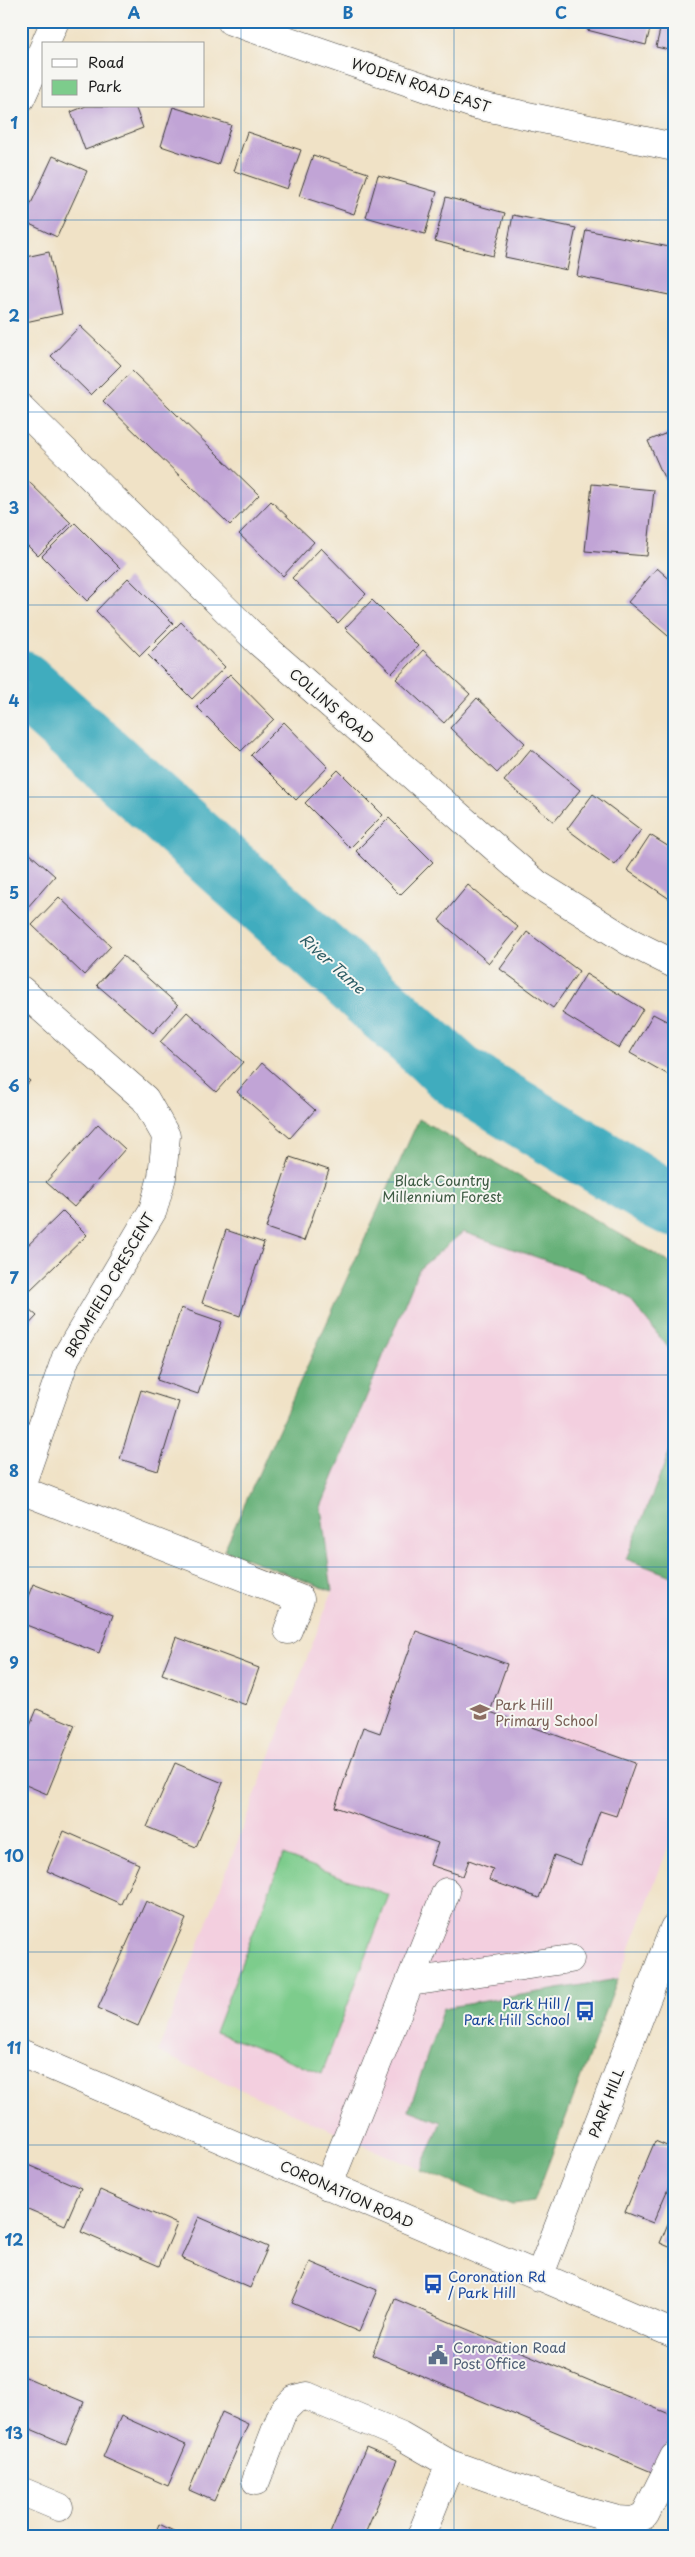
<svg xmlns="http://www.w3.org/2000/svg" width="695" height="2557" font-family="'Playpen Sans',sans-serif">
<rect width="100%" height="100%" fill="#f6f6f2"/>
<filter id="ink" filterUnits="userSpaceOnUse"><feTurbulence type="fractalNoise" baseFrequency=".02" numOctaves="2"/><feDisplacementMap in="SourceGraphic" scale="10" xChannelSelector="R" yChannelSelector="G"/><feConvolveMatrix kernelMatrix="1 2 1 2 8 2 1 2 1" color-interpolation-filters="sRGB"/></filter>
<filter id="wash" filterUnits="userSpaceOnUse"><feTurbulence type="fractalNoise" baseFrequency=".0096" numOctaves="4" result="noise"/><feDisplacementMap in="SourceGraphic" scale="20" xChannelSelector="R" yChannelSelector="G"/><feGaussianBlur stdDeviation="1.12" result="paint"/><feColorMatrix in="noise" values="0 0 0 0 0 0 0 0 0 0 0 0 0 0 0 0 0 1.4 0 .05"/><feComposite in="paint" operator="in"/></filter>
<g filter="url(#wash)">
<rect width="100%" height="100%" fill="#f0e2c6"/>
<path fill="#f3cfdf" d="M419,1119L674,1265V1832L534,2202L512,2205L385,2155L158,2052L332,1592L224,1550Z"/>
<path fill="#7dcc8c" stroke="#4c7454" d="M283,1855L389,1895L322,2073L215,2032Z"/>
<path fill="#66b078" stroke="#41664a" d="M419,1119L674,1265V1355L628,1297L580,1272L463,1232L419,1269L321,1507L332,1591L224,1550Z
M674,1441V1577L626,1559Z
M618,1979L534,2202L512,2205L421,2170L441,2122L409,2110L443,2008Z"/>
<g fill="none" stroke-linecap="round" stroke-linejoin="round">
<path stroke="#40acbe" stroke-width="65" d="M21,683L458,1076L656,1196L674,1205"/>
</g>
<g id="blocks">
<path fill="#c1a4d6" d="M553,21H573L571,27Z
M589,21H652L646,45L587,30Z
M662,21H674V51L656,47Z
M86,106H135L143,128L85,150L71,112Z
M173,107L231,125L218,165L161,146Z
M247,132L301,150L287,189L234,171Z
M313,155L368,173L354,214L299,196Z
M53,156L87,171L57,237L23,221Z
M378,175L437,192L425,234L366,217Z
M446,197L505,213L493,256L435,241Z
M513,215L576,228L567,270L505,257Z
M586,230L674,248V296L577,276Z
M49,252L62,314L21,323V258Z
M80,326L121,365L91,395L51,356Z
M132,371L259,495L230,525L103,401Z
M674,430V476L665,480L648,441Z
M26,479L71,523L38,556L21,539V483Z
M592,484L654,490L647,556L585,551Z
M271,501L314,542L283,576L239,534Z
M75,523L120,568L87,601L42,556Z
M321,548L366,594L338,623L292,578Z
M657,568L674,583V641L628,602Z
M128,578L173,623L140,656L96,611Z
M372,600L418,646L392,673L345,628Z
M181,622L225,667L192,699L148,655Z
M423,650L470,694L444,723L396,679Z
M230,674L274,719L241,751L197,707Z
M477,698L525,743L497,773L450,728Z
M284,722L328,767L296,800L251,755Z
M531,749L580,790L554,822L504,781Z
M338,770L383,815L350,848L305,803Z
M593,794L641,830L615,865L567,829Z
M389,818L433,862L400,895L356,851Z
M650,835L674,850V902L627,870Z
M21,846L55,876L27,908L21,903Z
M468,885L518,927L489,963L439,920Z
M59,897L111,946L84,975L32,925Z
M527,932L579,971L553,1008L500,969Z
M123,956L178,1005L153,1033L97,985Z
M586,974L643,1009L619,1048L562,1013Z
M187,1012L243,1062L216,1092L160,1042Z
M653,1014L674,1025V1078L630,1053Z
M262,1063L315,1110L290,1138L237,1092Z
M21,1074L30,1081L21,1091Z
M98,1124L125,1149L74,1207L46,1182Z
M290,1157L329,1170L304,1241L266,1228Z
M63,1211L87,1235L29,1291L21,1283V1252Z
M226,1230L264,1243L240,1316L202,1303Z
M21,1302L37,1316L21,1333Z
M181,1308L222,1322L198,1394L157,1380Z
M141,1390L179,1402L158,1471L120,1459Z
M33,1584L113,1615L99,1653L21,1623V1614Z
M416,1631L507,1664L490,1712L635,1763L616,1816L600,1811L581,1865L554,1855L539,1898L489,1880L493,1869L469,1860L463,1876L430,1865L438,1843L335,1807L363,1727L380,1733Z
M176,1637L259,1668L246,1705L162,1674Z
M37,1709L75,1725L47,1794L21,1783V1747Z
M175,1763L223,1783L196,1847L147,1827Z
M64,1831L139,1864L121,1904L47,1871Z
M146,1901L186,1919L138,2026L98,2008Z
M655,2141L674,2149V2175L653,2223L625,2212Z
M21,2162L81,2188L65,2225L21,2206Z
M100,2190L177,2224L159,2266L81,2232Z
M674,2209V2249L660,2243Z
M199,2217L268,2247L250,2288L181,2258Z
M310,2262L377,2290L359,2332L292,2303Z
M395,2299L674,2416V2440L659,2475L372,2355Z
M21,2375L84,2402L66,2444L21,2425Z
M222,2412L248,2424L214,2501L189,2490Z
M121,2416L186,2445L168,2486L103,2457Z
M366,2447L397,2460L364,2536H329Z
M159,2524L184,2536H154Z"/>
</g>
</g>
<g filter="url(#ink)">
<use href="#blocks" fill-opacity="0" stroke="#3c3a36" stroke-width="1"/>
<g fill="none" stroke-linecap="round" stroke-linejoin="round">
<defs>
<path id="minor" d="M231,21L476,105L674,147
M45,44L55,21
M21,98L44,47
M21,408L260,643L537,884L628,941L674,964
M21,990L145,1099L166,1136L162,1177L153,1210L66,1357L21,1486
M21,1490L300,1599L288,1630
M410,1982L570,1959
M21,2053L674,2334
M328,2186L446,1892
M539,2277L674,1928
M256,2481L283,2411L295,2399L307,2396L400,2435L450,2464L574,2508L618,2520L634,2521L645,2515L674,2457
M21,2491L59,2507
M421,2536L450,2464"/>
</defs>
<use href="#minor" stroke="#3c3a36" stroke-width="29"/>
<use href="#minor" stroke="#fff" stroke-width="28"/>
</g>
</g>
<path fill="none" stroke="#1f6fb2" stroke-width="1" stroke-opacity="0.55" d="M241,21V2536M454,21V2536M21,220H674M21,412H674M21,605H674M21,797H674M21,990H674M21,1182H674M21,1375H674M21,1567H674M21,1760H674M21,1952H674M21,2145H674M21,2337H674"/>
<defs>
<symbol id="school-bare" viewBox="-9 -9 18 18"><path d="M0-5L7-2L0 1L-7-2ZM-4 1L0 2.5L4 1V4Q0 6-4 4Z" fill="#8d6e63" stroke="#f6f6f2" stroke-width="2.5" paint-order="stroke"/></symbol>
<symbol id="bus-bare" viewBox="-9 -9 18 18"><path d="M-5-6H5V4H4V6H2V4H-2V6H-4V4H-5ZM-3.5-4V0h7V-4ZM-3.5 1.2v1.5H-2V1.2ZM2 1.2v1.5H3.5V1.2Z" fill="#1a4fb4" stroke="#f6f6f2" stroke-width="2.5" paint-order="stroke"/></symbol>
<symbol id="civic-bare" viewBox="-9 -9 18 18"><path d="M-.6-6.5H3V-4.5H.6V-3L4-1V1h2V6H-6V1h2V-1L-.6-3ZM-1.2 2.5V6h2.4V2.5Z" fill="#5c6f8a" stroke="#f6f6f2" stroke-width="2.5" paint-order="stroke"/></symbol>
</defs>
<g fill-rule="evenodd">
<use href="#school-bare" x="466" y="1698" width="28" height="28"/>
<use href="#bus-bare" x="571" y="1997" width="28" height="28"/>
<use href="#bus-bare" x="419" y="2270" width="28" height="28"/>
<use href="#civic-bare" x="424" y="2341" width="28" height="28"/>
</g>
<g text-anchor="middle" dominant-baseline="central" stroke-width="4" stroke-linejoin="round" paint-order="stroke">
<g font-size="14" fill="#1c1c1c" stroke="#f6f6f2">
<text transform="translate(421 85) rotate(18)">WODEN ROAD EAST</text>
<text transform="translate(332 706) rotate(41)">COLLINS ROAD</text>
<text transform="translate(109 1285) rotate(-60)">BROMFIELD CRESCENT</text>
<text transform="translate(606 2103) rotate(-69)">PARK HILL</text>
<text transform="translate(347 2194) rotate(24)">CORONATION ROAD</text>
</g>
<g font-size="14" fill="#3e5a43" stroke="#f6f6f2">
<text x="442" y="1180">Black Country<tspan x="442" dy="16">Millennium Forest</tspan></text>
</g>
<g font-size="14" fill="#785e54" stroke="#f6f6f2" text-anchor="start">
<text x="495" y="1704">Park Hill<tspan x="495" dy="16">Primary School</tspan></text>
</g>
<g font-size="14" fill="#164399" stroke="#f6f6f2" text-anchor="end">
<text x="570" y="2003">Park Hill /<tspan x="570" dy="16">Park Hill School</tspan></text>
<text x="448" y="2276" text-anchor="start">Coronation Rd<tspan x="448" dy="16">/ Park Hill</tspan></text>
</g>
<g font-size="14" fill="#4e5e75" stroke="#f6f6f2" text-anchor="start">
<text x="453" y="2347">Coronation Road<tspan x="453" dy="16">Post Office</tspan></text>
</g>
<g font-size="15" font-style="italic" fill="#2c5d65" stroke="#f6f6f2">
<text transform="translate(333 963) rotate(42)">River Tame</text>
</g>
</g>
<rect width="695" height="2557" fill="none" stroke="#f6f6f2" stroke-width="55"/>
<rect x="42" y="42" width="162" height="65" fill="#f6f6f2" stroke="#9f9f9c"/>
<rect x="52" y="59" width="25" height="8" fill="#ffffff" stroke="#9f9f9c"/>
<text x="88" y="68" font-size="15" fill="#1c1c1c">Road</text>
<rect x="52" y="80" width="25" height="15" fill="#7dcc8c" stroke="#9f9f9c"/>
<text x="88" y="92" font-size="15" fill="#1c1c1c">Park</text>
<rect x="28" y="28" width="640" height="2502" fill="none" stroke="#1f6fb2" stroke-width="2"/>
<g font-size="16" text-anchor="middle" font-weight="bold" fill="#1f6fb2">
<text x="134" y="19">A</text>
<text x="348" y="19">B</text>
<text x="561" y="19">C</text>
<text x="14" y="129">1</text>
<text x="14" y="322">2</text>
<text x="14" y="514">3</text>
<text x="14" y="707">4</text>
<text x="14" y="899">5</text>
<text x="14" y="1092">6</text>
<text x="14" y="1284">7</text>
<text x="14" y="1477">8</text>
<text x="14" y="1669">9</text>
<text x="14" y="1862">10</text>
<text x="14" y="2054">11</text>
<text x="14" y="2246">12</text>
<text x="14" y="2439">13</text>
</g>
</svg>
